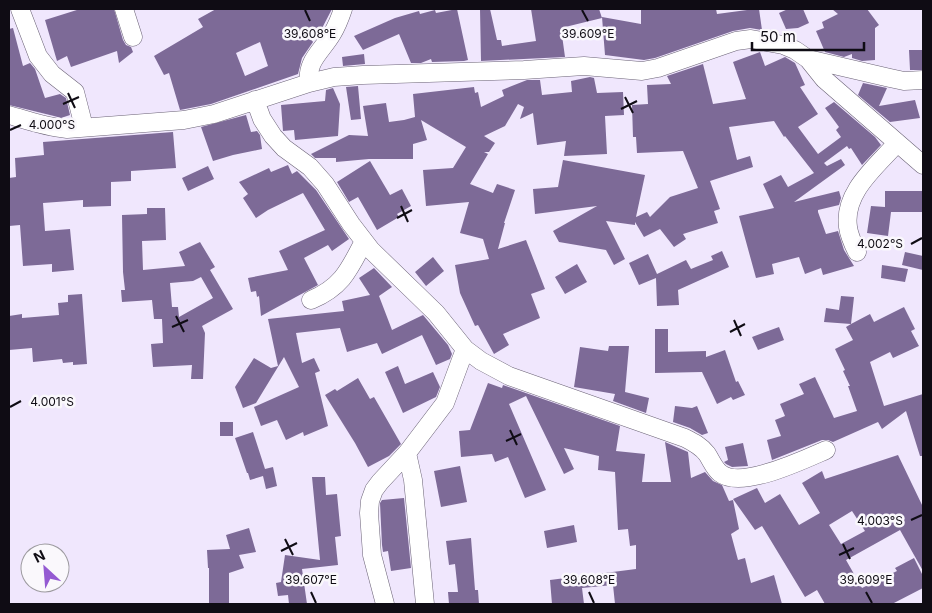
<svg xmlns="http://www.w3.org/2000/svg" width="932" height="613" font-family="Inter,sans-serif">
<rect width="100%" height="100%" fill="#f0e7fd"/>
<path fill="#7d6a97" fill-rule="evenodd" d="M80,9H114L123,40L126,45L131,47L133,52L119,63L117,51L71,67L67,56L57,61L45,20Z
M216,9H332L319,34L316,39H311L313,42L302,58L298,74L211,104L180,110L169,73L164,75L154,56L203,27L198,19ZM260,42L268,66L245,76L236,53Z
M457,9L468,60L464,61L432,62L431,59L421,63H411L399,34L363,50L354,36L395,18L419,11L420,14L435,10L436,13Z
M480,9H490L497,40H501L502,46L536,41L531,9H599L602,18L561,28L565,57L481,61Z
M641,9H716L717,14L747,10V9H759L762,30L750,28L733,31L655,58L644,60L605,55L602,17L641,24Z
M788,9H803L809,23L798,28L786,29L779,13Z
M832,9H867L879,25L875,28V60L862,61L852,58V54L844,57L825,52L816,31L824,28L822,22L838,14Z
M13,28L23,66L30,63L35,69L45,98L60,94L66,98L70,115L61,118L54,116L9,105V29Z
M909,50H923V70H910Z
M760,52L765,66L785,57L795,63L805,85L800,87L818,114L798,127L818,154L841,137L836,130L839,127L825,108L834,102L875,137L881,145L862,165L851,148L849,149L847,146L824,163L827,166L841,159L845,165L794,202L839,191L841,198L839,205L818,210V212L826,234L838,231L844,250L854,266L823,275L821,268L805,274L799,257L772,264L774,274L756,278L739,216L774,208L763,184L781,175L788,187L814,173L785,136L784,137L774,121L729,127L737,160L750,156L753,167L710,181L720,209L714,211L718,223L683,234L686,239L674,247L660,229L644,237L635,222V225L606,221L625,259L614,265L606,250L559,242L553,231L597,206L535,214L533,189L558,187L563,160L645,175L636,217L647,212L650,217L670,197L698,188L683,151L637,153L636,137H633L632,105L648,104L647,85L671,84L667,76L703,64L713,104L746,99L733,62Z
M364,54L365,64L343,66L342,57Z
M590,77L594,78L597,93L623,92L624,115L605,116L607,154L564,156L566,141L537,145L533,113L520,119L524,107L518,104L505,126L484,136L495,143L489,152H484L488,154L470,184L493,193L497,184L515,190L504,223H505L498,249L526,240L545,289L531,294L540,318L503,334L509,345L494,354L478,325L475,326L460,293L455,265L489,259L483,239L460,233L469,202L426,206L423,170L453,168L466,147L421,120L427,140L413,144V159H369L336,162V158H315L311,154L349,135L368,136L363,106L386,103L389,122L404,120L415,117L413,94L474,87L475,93L478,92L481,107L504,96L502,90L527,80H540L542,95L572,92L571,81Z
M863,83L887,88L879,106L915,100L920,118L890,122L858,95Z
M358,86L361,119L351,120L346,87Z
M333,88L340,104L338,136L295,140L294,130L283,131L281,105L325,101L326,90Z
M246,115L251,132L257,131L260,135L262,149L233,155L213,161L201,127Z
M173,132L176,168L131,171V181L111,182V206L83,207V200L43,203L45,231L70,229L74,270L52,272V264L23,266L20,225L9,226V178L16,177L15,158L44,155L43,142Z
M370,161L390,195L402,189L411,206L397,214L399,217L377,230L358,197L349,202L337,182Z
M288,165L292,174L297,171L316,190L349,239L332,251L328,245L304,258L318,285L261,316L259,296L257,297L256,291L251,292L248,278L288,270L279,251L325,230L303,193L268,210L256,218L243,198L248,194L239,182L269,168L271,172Z
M208,166L214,179L188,191L182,178Z
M885,191H923V212H891L888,236L867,233L871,206L885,207Z
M147,208H165L166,240L142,241L143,270L185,266L179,252L200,242L215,267L210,270L233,309L202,326L205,333L203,379H191L192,365L153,367L151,344L163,343L162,319H154L152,300L122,302L121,290H125L123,272L122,215L147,214ZM201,277L213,298L179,317L178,307H172L170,283L193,281Z
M722,251L729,267L678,290L679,305L657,306L656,278L639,285L629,263L648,254L657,274L686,260L691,269L713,260L711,256Z
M905,252L923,256V270L902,265Z
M433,257L444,271L426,286L415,272Z
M577,264L587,282L565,294L555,277Z
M882,265L908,269L905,282L881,278Z
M374,268L392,287L379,296L392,330L423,315L448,345L452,354L450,359L436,365L422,335L382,354L377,343L347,352L340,328L296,333L302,363L314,358L320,371L315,373L328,426L304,436L303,432L286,440L277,420L261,426L254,407L299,387L284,357L256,403L243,408L235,387L254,358L271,368L278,366L268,319L344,311L342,301L370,295L359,278Z
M82,294L87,364L73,365V362L63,363L62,359L33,362L32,348L9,350V316L22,314V318L59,315L58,303L68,302V295Z
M841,296L854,297L851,324L870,314L874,322L904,307L915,329L911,331L919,346L893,358L890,352L870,362L884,406L923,394V456H920L906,411L882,429L878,422L833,442L828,440H822L772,460L767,440L781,436L775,420L785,416L780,404L804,394L799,384L815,377L834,418L857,411L848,386H850L843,371L845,370L835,349L853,340L846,327L851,324L824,322L826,308L839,310Z
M779,327L784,340L758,350L752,337Z
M655,329H668V352L706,351V357L725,350L736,382L738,381L745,395L733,400L731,397L717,404L702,372L655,373Z
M609,346H629L625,392L649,398L646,413L613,401L615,394L574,387L580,347L608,351Z
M398,366L405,384L433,372L440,387L436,397L403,413L385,372Z
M358,378L370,399L374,397L401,444L389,456L368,467L355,443L325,395L335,389L337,391Z
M488,383L502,388L503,385L620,426L616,451L645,454L642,482H671L665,442L688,452L691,478L705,472L713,481L722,485L729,501L733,500L739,529L731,534L738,560L745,558L751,583L774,575L782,604H615L613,585L582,588L584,604H552L550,580L636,569V545L630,546L628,529L618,530L615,472L598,470L599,456L564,448L574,469L564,474L526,396L509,404L546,490L525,498L508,457L495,462L492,454L461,457L459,431L470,430Z
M675,406L692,408L697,406L708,433L702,435L690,428L673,422Z
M220,422H233V436H220Z
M253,432L265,469L273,467L277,486L266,489L263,476L250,480L248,473H247L235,438Z
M743,443L748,466L732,467L726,464L724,462L728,460L725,447Z
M898,455L923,507V571L900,530L846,560L862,588L897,571L895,568L914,558L923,576V588L892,604H825L817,590L805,597L762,526L755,530L733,499L757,488L765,503L780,494L799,525L820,513L802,483L822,471L825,479ZM852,511L865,531L841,544L829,525Z
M460,466L467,502L441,507L434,471Z
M312,477H325L326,495L337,494L341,536L335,537L338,565L302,569L307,604H289L288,595L278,596L276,583L281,582L285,555L320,560Z
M404,498L411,568L391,571L388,551L383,552L382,545L380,503L382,500Z
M574,525L577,542L547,548L544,531Z
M249,528L256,552L239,555L244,568L229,573V604H209V568H208L207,550L230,549L226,535Z
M471,538L475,590H478L479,604H449L448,592H458L455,564L449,565L446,541Z"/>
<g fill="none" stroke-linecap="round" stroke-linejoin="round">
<defs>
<path id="minor" d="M20,9L38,56L52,74L75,92L84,127
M124,9L133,37
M808,59L824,79L923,165
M309,83C306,61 322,51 332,34C337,26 340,18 343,9
M255,100L262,119L273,136L284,148L310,167L325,184L351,224L371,250L436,313L465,349L481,361L509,376L685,438C693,442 701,446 707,454C711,460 714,468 720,473C741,490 803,460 826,450
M9,115C29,121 46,127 67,129L184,120L214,114L309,83L334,77L363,75L524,70L584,66L642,71L658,68L736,41L751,39L783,45L795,50L808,59L890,78L904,81L923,80
M857,252C853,244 849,235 848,227C843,192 877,166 897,143
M311,300C342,287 349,270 364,241
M407,453L413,480L425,604
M385,604L372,555L369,513L370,501L374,490L380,482L407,453L445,403L465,349"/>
</defs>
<use href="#minor" stroke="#6b6376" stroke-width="19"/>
<use href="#minor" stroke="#fff" stroke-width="18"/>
</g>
<path fill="none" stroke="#0f0c14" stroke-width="2" d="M305,10L310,21M582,10L588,21M68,93L75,108M625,97L633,113M63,104L79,97M621,109L637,101M10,130L21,125M401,206L408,222M397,218L412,210M911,244L922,238M176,316L184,332M734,320L741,336M172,327L188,320M730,332L745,324M10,407L21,401M510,430L517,445M506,441L521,434M911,520L922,515M285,539L293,555M843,544L850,559M281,551L297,543M839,555L854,548M311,592L316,603M589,592L594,603M866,592L872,603"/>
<g font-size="12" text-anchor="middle" fill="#0f0c14" stroke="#faf8fc" stroke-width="5" stroke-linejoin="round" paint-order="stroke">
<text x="310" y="38">39.608°E</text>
<text x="588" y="38">39.609°E</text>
<text x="52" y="129">4.000°S</text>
<text x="880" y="248">4.002°S</text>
<text x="52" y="406">4.001°S</text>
<text x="880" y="525">4.003°S</text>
<text x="311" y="584">39.607°E</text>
<text x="589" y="584">39.608°E</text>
<text x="866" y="584">39.609°E</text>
</g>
<rect width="932" height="613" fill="none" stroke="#0f0c14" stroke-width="20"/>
<g transform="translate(45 568) rotate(334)"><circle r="24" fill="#faf8fc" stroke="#9c9a9f"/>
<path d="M0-4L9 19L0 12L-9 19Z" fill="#945ad2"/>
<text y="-8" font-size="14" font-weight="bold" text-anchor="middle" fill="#0f0c14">N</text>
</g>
<path d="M752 42v8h112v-8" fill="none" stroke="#0f0c14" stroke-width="2.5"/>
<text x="760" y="42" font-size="15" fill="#0f0c14" stroke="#faf8fc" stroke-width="4" paint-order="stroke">50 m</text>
</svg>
